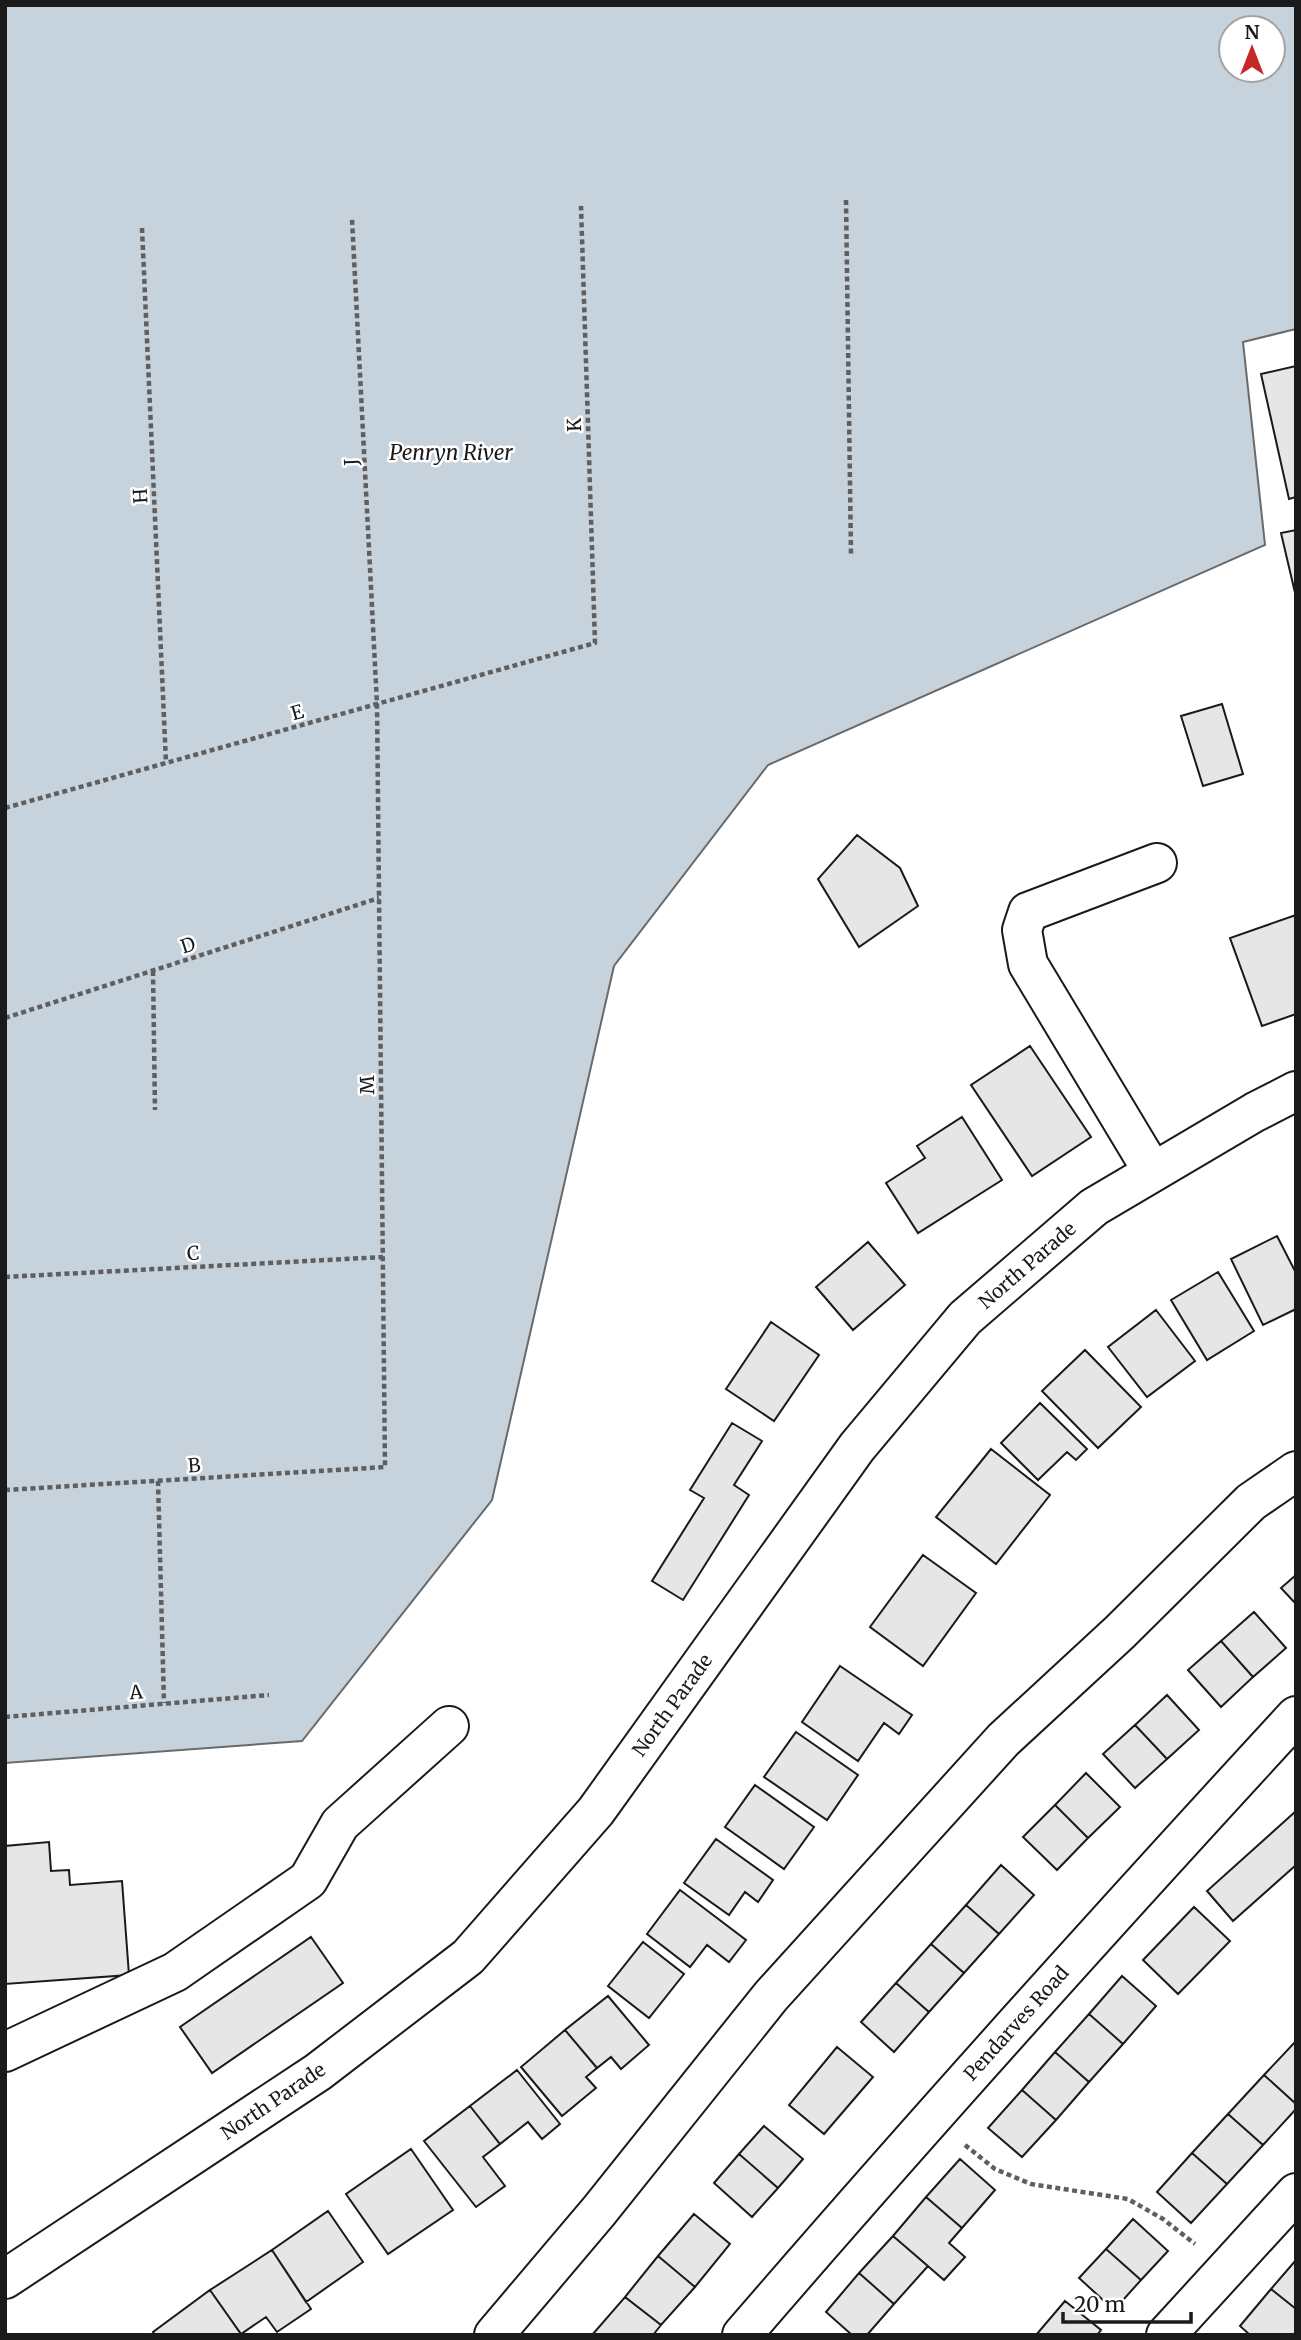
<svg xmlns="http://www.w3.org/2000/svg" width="1301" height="2340" font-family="Merriweather,serif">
<rect width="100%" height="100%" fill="#fff"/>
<path fill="#c6d2dc" stroke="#6a6a6a" stroke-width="2" fill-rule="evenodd" d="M5,5H1296V329L1243,342L1265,545L768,765L614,966L492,1500L302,1741L5,1763ZM1231,28H1273V70H1231Z"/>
<path fill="#e6e6e6" stroke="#1a1a1a" stroke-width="2" d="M1296,366V497L1289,499L1261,374Z
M1296,530V597L1281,533Z
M1222,704L1243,774L1203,786L1181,716Z
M857,835L900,868L918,906L859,947L818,879Z
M1296,915V1014L1262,1026L1230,938Z
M1030,1046L1091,1137L1032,1176L971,1085Z
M962,1117L1002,1180L918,1233L886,1183L925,1158L917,1146Z
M1277,1236L1296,1273V1309L1263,1325L1231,1259Z
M868,1242L905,1285L853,1330L816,1287Z
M1218,1272L1254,1331L1207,1360L1171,1300Z
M1156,1310L1195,1361L1147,1397L1108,1347Z
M771,1322L819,1355L774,1421L726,1389Z
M1085,1350L1141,1407L1098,1448L1042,1391Z
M1040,1403L1087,1449L1076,1460L1067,1452L1038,1480L1001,1443Z
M732,1423L762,1441L734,1485L749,1495L683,1600L652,1581L704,1498L690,1490Z
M991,1449L1050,1495L996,1564L936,1517Z
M923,1555L976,1593L923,1666L870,1627Z
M1296,1575V1604L1281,1588Z
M1254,1612L1286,1648L1253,1677L1221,1641Z
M1221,1641L1253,1677L1221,1707L1188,1670Z
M840,1666L912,1715L899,1734L884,1723L858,1761L802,1722Z
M1167,1695L1199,1730L1167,1759L1135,1725Z
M1135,1725L1167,1759L1135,1788L1103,1754Z
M796,1732L858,1775L827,1820L764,1777Z
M1086,1773L1120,1807L1088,1838L1055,1805Z
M755,1785L814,1827L784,1869L725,1827Z
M1055,1805L1088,1838L1057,1870L1023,1837Z
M1296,1811V1865L1233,1921L1207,1891Z
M716,1839L773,1880L758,1902L745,1892L729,1915L684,1883Z
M49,1842L51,1871L69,1870L70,1885L122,1881L129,1975L5,1984V1846Z
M1001,1865L1034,1895L999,1934L966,1905Z
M680,1890L746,1940L729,1962L707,1945L690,1967L647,1934Z
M966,1905L999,1934L964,1973L931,1944Z
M1194,1907L1230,1941L1178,1994L1143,1960Z
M311,1937L343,1983L212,2073L180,2027Z
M643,1942L684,1974L649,2018L608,1986Z
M931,1944L964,1973L929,2012L896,1983Z
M1122,1976L1156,2006L1123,2044L1089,2014Z
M896,1983L929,2012L894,2052L861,2022Z
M608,1996L649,2045L621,2069L611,2057L597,2068L565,2030Z
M1089,2014L1123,2044L1089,2082L1055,2052Z
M565,2030L597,2068L586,2077L596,2088L562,2116L521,2067Z
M1296,2041V2104L1264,2075Z
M837,2047L873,2077L824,2134L789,2105Z
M1055,2052L1089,2082L1056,2120L1022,2090Z
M517,2070L560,2124L542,2139L528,2122L500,2144L470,2106Z
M1264,2075L1296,2104V2109L1263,2145L1228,2114Z
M1022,2090L1056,2120L1022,2157L988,2128Z
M470,2106L500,2144L483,2157L505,2186L476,2207L424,2141Z
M1228,2114L1263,2145L1227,2184L1192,2153Z
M764,2126L803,2159L778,2188L739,2154Z
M411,2149L453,2210L388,2254L346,2194Z
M1192,2153L1227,2184L1191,2223L1157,2192Z
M739,2154L778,2188L752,2217L714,2183Z
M960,2159L995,2190L962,2228L926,2197Z
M926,2197L962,2228L949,2243L965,2257L944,2280L893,2236Z
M328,2211L363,2262L306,2302L272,2250Z
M694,2214L730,2244L695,2287L658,2256Z
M1133,2219L1168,2251L1141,2280L1106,2249Z
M893,2236L928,2266L894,2304L859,2273Z
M1106,2249L1141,2280L1114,2310L1079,2278Z
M272,2250L311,2309L277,2332L266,2317L241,2334L210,2290Z
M658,2256L695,2287L661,2325L625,2297Z
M1296,2260V2309L1271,2289Z
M859,2273L894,2304L867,2335H852L826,2312Z
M1271,2289L1296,2309V2335H1250L1240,2326Z
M210,2290L241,2334L155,2335L153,2332Z
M625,2297L661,2325L653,2335H592Z
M1065,2301L1101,2330L1097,2335H1036Z"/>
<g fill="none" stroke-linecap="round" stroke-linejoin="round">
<defs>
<path id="minor" d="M1153,1172L1028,964L1022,930L1028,912L1157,863
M5,2052L175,1972L308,1880L340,1824L449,1726
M5,2279L318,2072L468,1957L596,1811L857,1447L965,1318L1094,1207L1255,1112L1296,1091
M494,2335L599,2211L771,1996L1003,1740L1120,1632L1251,1502L1296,1471
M742,2335C923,2125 1108,1920 1296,1716
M1166,2335L1296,2193"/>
</defs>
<use href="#minor" stroke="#1a1a1a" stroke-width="42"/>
<path stroke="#5f5f5f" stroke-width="4.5" stroke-dasharray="5 3.5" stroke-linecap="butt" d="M846,200L851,555
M142,228L166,763
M5,808L595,643L581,206
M153,971L155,1110
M5,1018L379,898
M5,1277L383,1257
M158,1481L164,1703
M5,1490L385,1467L377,704L352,219
M5,1717L269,1695
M965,2145L995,2169L1031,2184L1128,2199L1163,2219L1195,2244"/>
<use href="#minor" stroke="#fff" stroke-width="38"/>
</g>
<g text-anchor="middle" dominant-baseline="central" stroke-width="5" stroke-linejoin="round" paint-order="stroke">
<g font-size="19" fill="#1a1a1a" stroke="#fff">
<text transform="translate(574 425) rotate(-92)">K</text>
<text transform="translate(351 462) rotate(-93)">J</text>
<text transform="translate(140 496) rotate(-93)">H</text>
<text transform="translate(297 712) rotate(-16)">E</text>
<text transform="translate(188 945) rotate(-18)">D</text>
<text transform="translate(367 1085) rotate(-91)">M</text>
<text transform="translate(193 1253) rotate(-3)">C</text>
<text transform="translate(1027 1265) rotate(-41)">North Parade</text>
<text transform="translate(194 1465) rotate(-4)">B</text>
<text transform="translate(136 1692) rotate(-5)">A</text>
<text transform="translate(672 1705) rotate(-54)">North Parade</text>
<text transform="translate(1016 2023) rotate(-48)">Pendarves Road</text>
<text transform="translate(273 2101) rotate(-34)">North Parade</text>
</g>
<g font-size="21" font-style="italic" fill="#1a1a1a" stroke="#fff">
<text x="451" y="452">Penryn River</text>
</g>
</g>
<rect width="1301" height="2340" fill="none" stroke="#1a1a1a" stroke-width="14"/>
<g transform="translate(1252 49)"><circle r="33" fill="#ffffff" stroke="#a3a3a3" stroke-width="2"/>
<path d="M0-5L12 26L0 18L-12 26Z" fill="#c62828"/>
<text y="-10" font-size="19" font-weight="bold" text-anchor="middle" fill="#1a1a1a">N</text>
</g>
<path d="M1063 2312v10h128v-10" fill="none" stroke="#1a1a1a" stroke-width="3.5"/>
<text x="1074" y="2312" font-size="21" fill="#1a1a1a" stroke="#ffffff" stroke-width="5" paint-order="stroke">20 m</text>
</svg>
